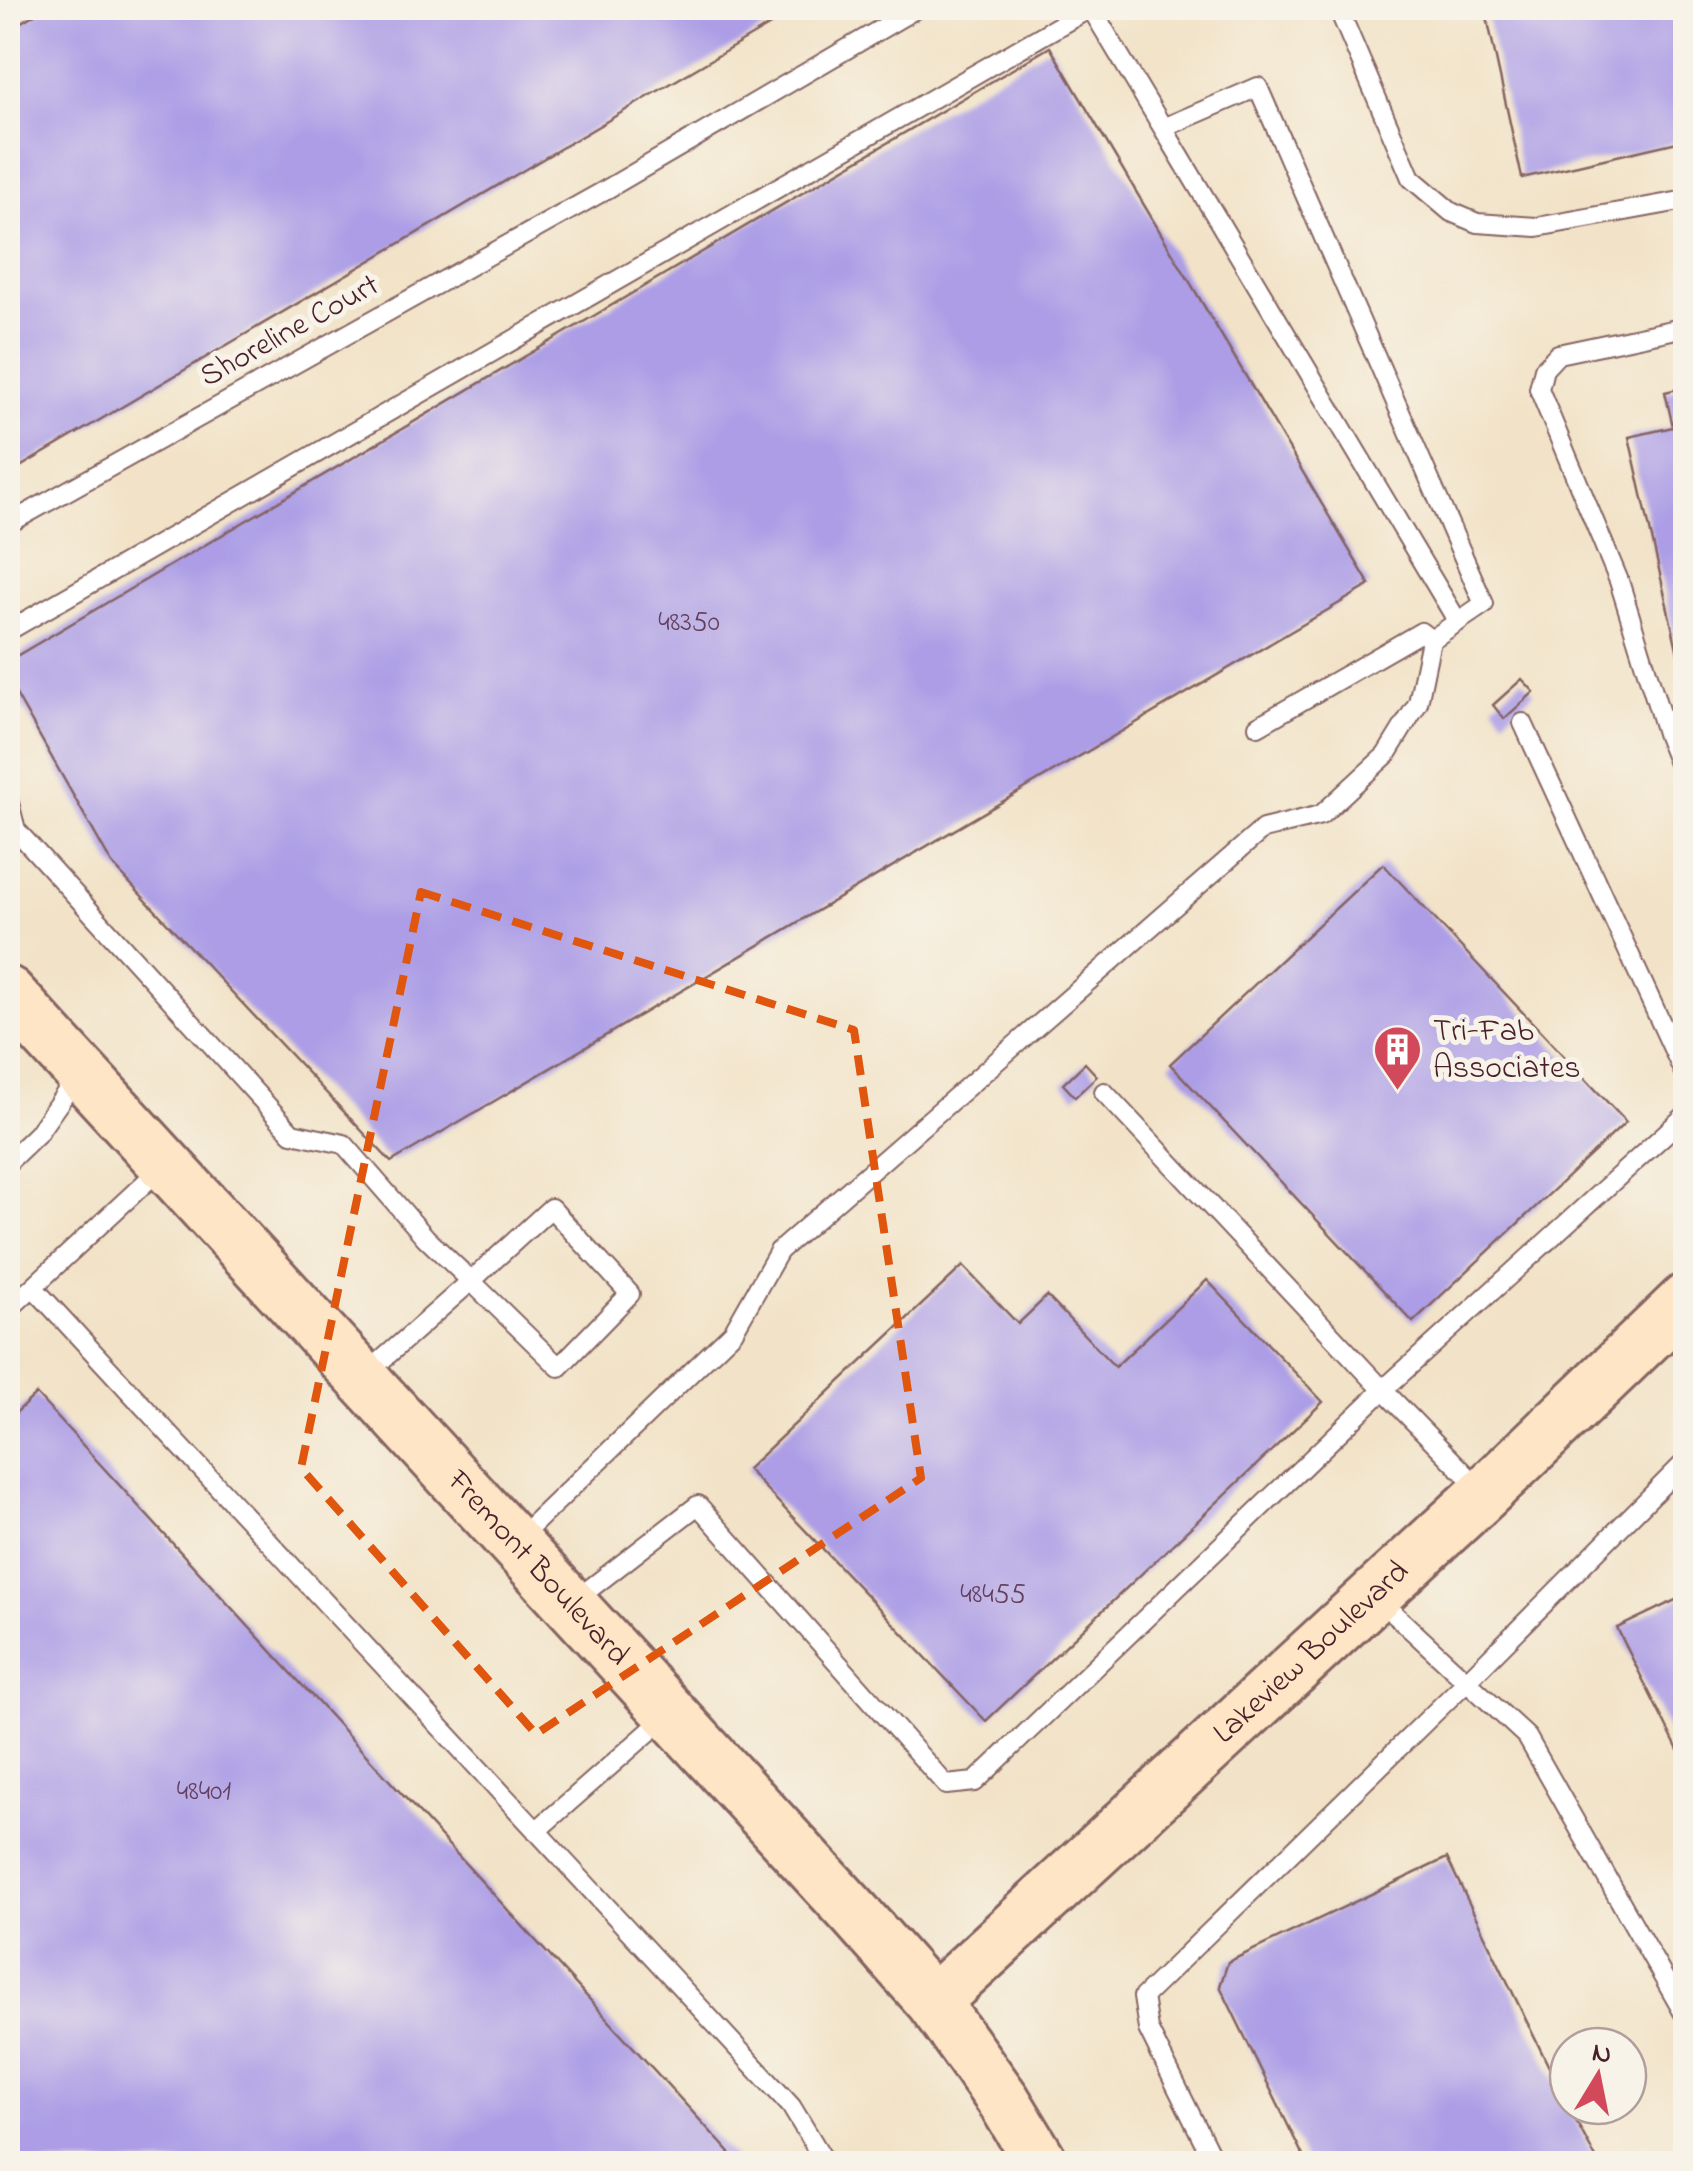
<svg xmlns="http://www.w3.org/2000/svg" width="1693" height="2171" font-family="'Indie Flower',sans-serif">
<rect width="100%" height="100%" fill="#f7f3e8"/>
<filter id="ink" filterUnits="userSpaceOnUse"><feTurbulence type="fractalNoise" baseFrequency=".01" numOctaves="2"/><feDisplacementMap in="SourceGraphic" scale="20" xChannelSelector="R" yChannelSelector="G"/><feConvolveMatrix kernelMatrix="1 2 1 2 8 2 1 2 1" color-interpolation-filters="sRGB"/></filter>
<filter id="wash" filterUnits="userSpaceOnUse"><feTurbulence type="fractalNoise" baseFrequency=".0048" numOctaves="4" result="noise"/><feDisplacementMap in="SourceGraphic" scale="40" xChannelSelector="R" yChannelSelector="G"/><feGaussianBlur stdDeviation="2.25" result="paint"/><feColorMatrix in="noise" values="0 0 0 0 0 0 0 0 0 0 0 0 0 0 0 0 0 1.4 0 .05"/><feComposite in="paint" operator="in"/></filter>
<g filter="url(#wash)">
<rect width="100%" height="100%" fill="#f2e3c8"/>
<g id="blocks">
<path fill="#ac9de6" d="M45,8H799L8,474V30Z
M1485,8H1686V140L1522,178Z
M1050,47L1370,585L391,1162L112,864L8,680V661Z
M1686,387V680H1684L1629,437L1673,427L1665,392Z
M1522,679L1534,692L1504,719L1493,705Z
M1383,864L1626,1122L1413,1322L1170,1064Z
M1085,1063L1097,1076L1075,1097L1063,1084Z
M963,1266L1018,1324L1047,1296L1115,1367L1207,1280L1323,1402L986,1721L747,1469Z
M36,1394L740,2164H8V1420Z
M1686,1595V1766L1617,1628Z
M1447,1858L1568,2106L1599,2164H1307L1220,1986L1228,1962Z"/>
</g>
</g>
<g filter="url(#ink)">
<use href="#blocks" fill-opacity="0" stroke="#856462" stroke-width="2.5"/>
<g fill="none" stroke-linecap="round" stroke-linejoin="round">
<defs>
<path id="lane" d="M1338,8L1411,178L1451,212L1477,223L1537,227L1686,200
M1163,128L1458,622
M1686,327L1558,354L1544,369L1539,389L1619,581L1667,736L1686,783
M8,524L602,192L917,8
M8,631L1090,8
M1523,723L1686,1077
M1258,726L1421,632L1431,640
M8,799L16,830L292,1133L344,1144L426,1238L471,1281L365,1375
M8,1162L37,1134L77,1077
M551,1208L630,1294L559,1367L471,1281Z
M33,1287L791,2106L826,2164
M8,1310L161,1168
M1481,1490L1383,1390L1686,1115
M518,1539L733,1332L779,1251L1263,829L1321,815L1386,755L1418,703L1431,640L1484,604L1258,87L1163,128L1091,8
M1378,1599L1527,1737L1686,2017
M574,1601L698,1505L946,1785L975,1782L1383,1390L1104,1092
M536,1831L667,1716
M1215,2164L1148,2029L1143,1997L1467,1681L1686,1461"/>
<g id="secondary">
<path id="s1" d="M8,993L856,1915L933,2002L1004,2101L1042,2164"/>
<path id="s2" d="M933,2002L1484,1494L1686,1300"/>
</g>
</defs>
<use href="#lane" stroke="#856462" stroke-width="22"/>
<use href="#secondary" stroke="#856462" stroke-width="58"/>
<use href="#lane" stroke="#fff" stroke-width="18"/>
<use href="#secondary" stroke="#fde5c5" stroke-width="52"/>
</g>
</g>
<path fill="none" stroke="#e0560e" stroke-width="8" stroke-dasharray="20 12" stroke-linejoin="round" d="M421,892L854,1030L921,1478L536,1734L301,1468Z"/>
<defs>
<symbol id="building-pin" viewBox="-11 -11 22 30"><path d="M0 17L-7.5 6A9.5 9.5 0 1 1 7.5 6Z" fill="#d1495b" stroke="#f7f3e8"/><path d="M-4-6H4V6H1V3H-1V6H-4ZM-2.5-4.3h1.7v1.8h-1.7ZM.8-4.3h1.7v1.8H.8ZM-2.5-1h1.7V.8h-1.7ZM.8-1h1.7V.8H.8Z" fill="#fff"/></symbol>
</defs>
<g fill-rule="evenodd">
<use href="#building-pin" x="1370" y="1022" width="55" height="75"/>
</g>
<g text-anchor="middle" dominant-baseline="central" stroke-width="10" stroke-linejoin="round" paint-order="stroke">
<g font-size="28" fill="#623e5a">
<text x="689" y="623">48350</text>
<text x="993" y="1595">48455</text>
<text x="204" y="1792">48401</text>
</g>
<g font-size="32" fill="#4a1f2b" stroke="#f7f3e8">
<text transform="translate(290 332) rotate(-29)">Shoreline Court</text>
<text stroke="none"><textPath href="#s1" startOffset="782">Fremont Boulevard</textPath></text>
<text stroke="none"><textPath href="#s2" startOffset="515">Lakeview Boulevard</textPath></text>
</g>
<g font-size="32" fill="#4a1f2b" stroke="#f7f3e8" text-anchor="start">
<text x="1433" y="1032">Tri-Fab<tspan x="1433" dy="37">Associates</tspan></text>
</g>
</g>
<rect width="1693" height="2171" fill="none" stroke="#f7f3e8" stroke-width="40"/>
<g transform="translate(1598 2076) rotate(10)"><circle r="48" fill="#f7f3e8" stroke="#b29e9c" stroke-width="2.5"/>
<path d="M0-8L18 38L0 25L-18 38Z" fill="#d1495b"/>
<text y="-15" font-size="28" font-weight="bold" text-anchor="middle" fill="#4a1f2b">N</text>
</g>
</svg>
